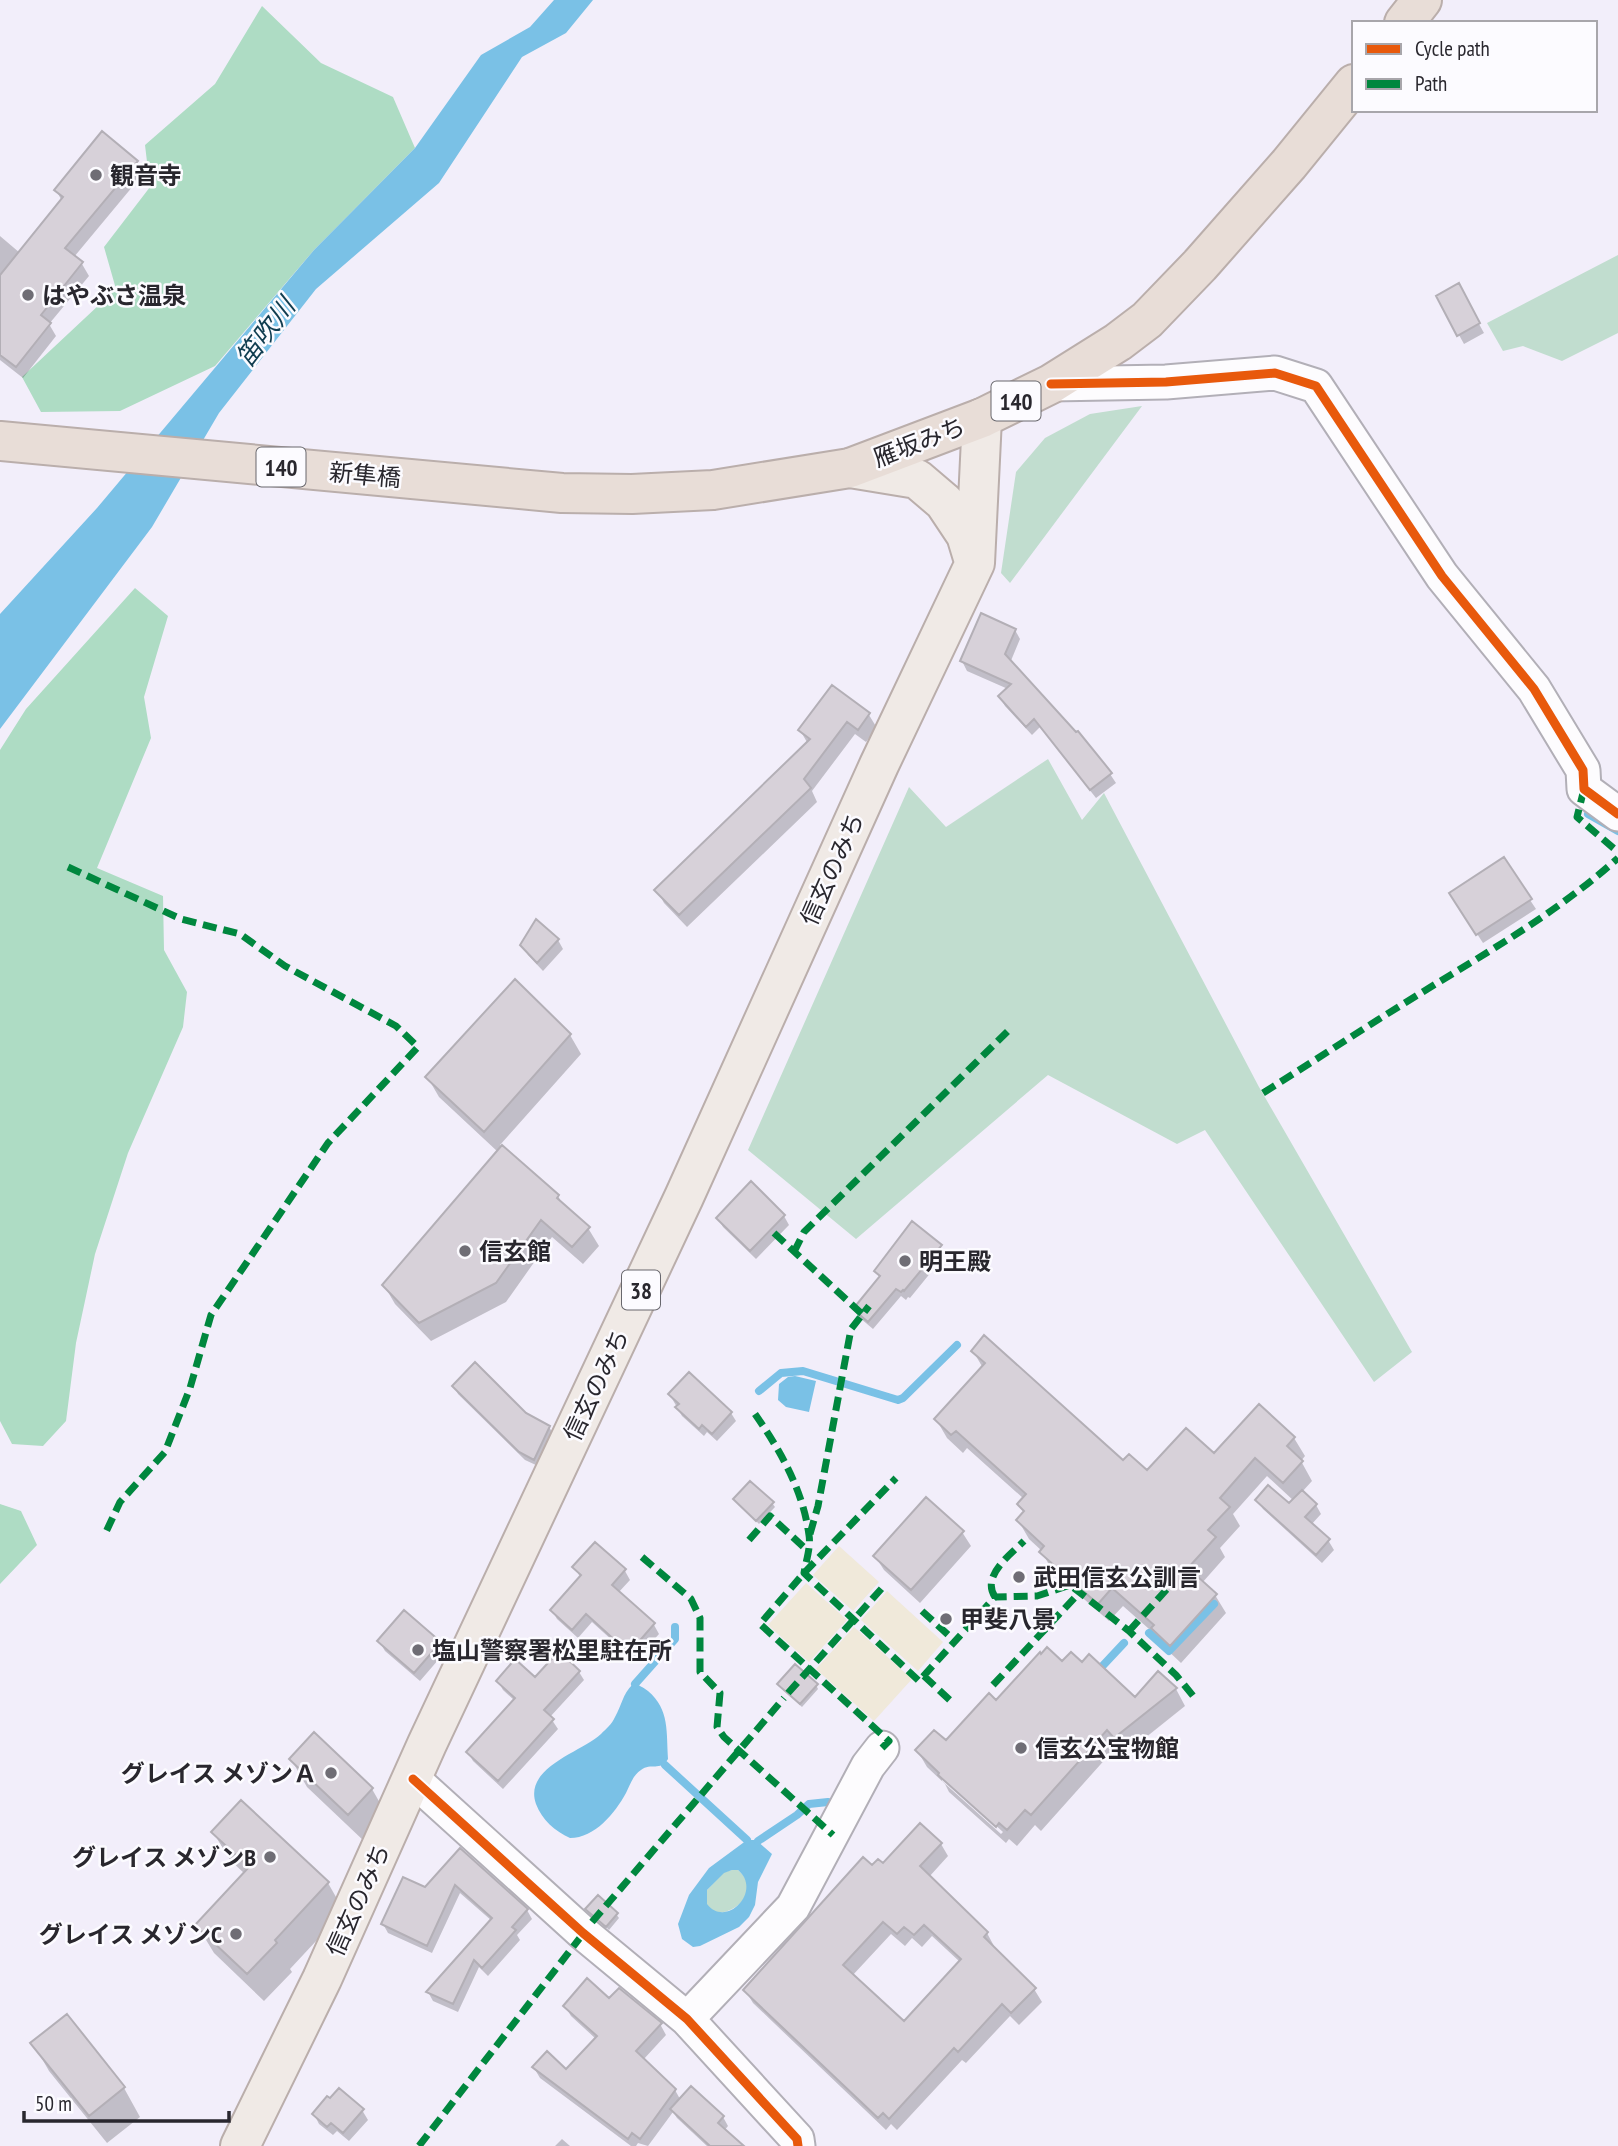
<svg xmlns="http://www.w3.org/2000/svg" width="1618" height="2146" font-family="'PT Sans Narrow','Noto Sans JP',sans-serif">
<rect width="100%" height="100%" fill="#f2eefa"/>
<path fill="#c1ddcf" d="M1618,255V333L1562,361L1523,346L1503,351L1487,323Z
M1142,406L1010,583L1001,573L1016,472L1045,438L1090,414Z
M1048,759L1082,820L1104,793L1259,1087L1412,1352L1374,1382L1205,1130L1177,1144L1048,1075L856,1239L748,1150L909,787L946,827Z
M732,1870H738C774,1901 696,1937 707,1890L724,1872Z"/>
<path fill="#aedcc4" d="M262,6L321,63L393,97L415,148L314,250L215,366L120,411L41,412L22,377L116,289L104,247L150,187L145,145L215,84Z
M135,588L168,616L144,697L151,738L97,868L163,896L164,950L187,992L183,1027L128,1153L95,1254L76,1343L66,1421L43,1446L12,1444L0,1421V750L26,709Z
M0,1504L21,1511L37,1545L0,1584Z"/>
<path fill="#f0e9da" d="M839,1546L879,1582L853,1611L813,1575Z
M806,1583L847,1620L809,1662L768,1625Z
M887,1591L943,1642L918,1671L861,1620Z
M854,1627L912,1679L874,1721L816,1669Z"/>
<path fill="#7ac1e6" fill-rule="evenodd" d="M554,0H593L566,33L522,57L439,183L316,289L219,413L152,527L0,729V614L97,508L314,250L415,148L481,55L530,27Z
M795,1376L816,1381L809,1412L786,1407L778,1400L779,1384L788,1377Z
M633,1684C640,1685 642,1687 648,1691C670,1710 666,1732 668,1759C660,1772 651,1762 641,1770C633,1775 630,1785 626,1793C615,1813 595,1838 570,1838C555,1831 542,1820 536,1804C523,1767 582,1752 601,1734C606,1729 612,1724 615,1717C622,1705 622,1695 633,1684Z
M747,1840H756L772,1854L758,1882L755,1905L749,1917L739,1927L700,1946L693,1947L682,1939L678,1924L689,1895L709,1868ZM732,1870H738C763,1891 726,1929 707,1904V1890L724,1873Z"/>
<path fill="#0003" fill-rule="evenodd" d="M136,162L143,174L74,257L82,264L89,276L49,324L56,336L23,378L0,360V236L20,253L62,201L56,190Z
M1458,286L1484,333L1464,344L1438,297Z
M1015,630L1020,639L1010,663L1110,774L1116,783L1096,798L1040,727L1032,735L1005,706L1000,697L1008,689L967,671L962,661Z
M833,687L869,715L877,728L866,742L855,734L812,791L817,802L687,927L664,903L657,890L808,744L800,730Z
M1530,900L1536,909L1483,943L1457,903Z
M558,940L563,949L543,971L528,955L522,945Z
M570,1035L581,1054L500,1145L558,1196L564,1207L588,1228L599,1246L583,1264L552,1237L506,1302L431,1341L395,1304L384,1285L498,1152L439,1097L428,1078Z
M751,1184L784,1216L789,1225L756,1259L723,1227L718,1218Z
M940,1246L945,1255L910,1298L908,1297L906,1300L901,1296L873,1329L860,1318L855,1309L880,1278L876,1271Z
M973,1351L1123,1463L1147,1473L1294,1438L1305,1456L1301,1461L1312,1481L1302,1492L1316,1505L1321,1514L1311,1525L1328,1540L1334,1550L1322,1563L1263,1509L1257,1500L1289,1506L1294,1501L1267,1476L1233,1514L1240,1526L1220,1548L1225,1557L1202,1583L1215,1595L1226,1613L1181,1663L1164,1647L1157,1636L1123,1606L1109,1621L1052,1571L1042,1551L1029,1539L1018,1520L1024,1513L1019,1505L1024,1499L967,1448L963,1453L947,1438L936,1419L983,1368Z
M454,1386L525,1414L549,1427L554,1435L538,1466L525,1460L458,1394Z
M670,1395L731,1413L736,1421L717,1441L707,1432L704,1436L682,1416Z
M735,1500L772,1503L775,1507L759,1524Z
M962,1532L971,1546L920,1603L884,1570L875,1556Z
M595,1544L625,1571L630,1580L618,1593L654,1625L659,1634L635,1661L592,1622L578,1638L557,1619L552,1610L581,1578L574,1567Z
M379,1641L439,1643L445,1652L420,1681L385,1651Z
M1063,1663L1082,1664L1135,1699L1158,1674L1176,1689L1185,1706L1125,1754L1117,1746L1041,1831L1035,1825L1017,1846L1009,1839L1006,1843L949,1792L945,1784L927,1767L917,1750L946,1743L996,1702ZM942,1776L1003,1832L1001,1834L942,1781Z
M579,1672L584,1680L550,1717L558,1729L503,1789L473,1761L468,1752L515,1701L503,1690L498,1681L536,1680Z
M816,1685L818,1689L802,1707L782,1688Z
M291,1759L372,1789L388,1817L365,1842L307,1787Z
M213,1832L328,1883L344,1911L290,1969L292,1972L264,2001L214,1953L197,1925L245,1874L230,1860Z
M941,1844L948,1856L929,1877L987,1933L994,1946L992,1948L1034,1989L1042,2002L1019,2025L1010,2016L966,2063L962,2060L897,2130L891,2124L886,2130L753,2003L745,1990L872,1868ZM891,1934L905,1946L912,1938L922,1947L932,1936L960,1962L904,2023L852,1976Z
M460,1850L527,1910L532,1919L517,1935L520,1940L488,1976L479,1967L458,2012L433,2001L428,1992L492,1921L460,1893L432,1953L388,1933L383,1924L425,1889Z
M588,1909L616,1914L619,1918L609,1930Z
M609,2001L660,2024L666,2035L643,2060L675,2090L680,2099L723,2117L728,2126L724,2131L741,2146H707L677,2118L673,2112L648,2146L638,2143L636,2146H631L540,2078L534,2068L566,2072L596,2039L571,2016L565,2006Z
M67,2016L124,2088L140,2117L107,2143L49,2071L33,2043Z
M362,2110L368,2120L349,2141L337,2131L333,2135L319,2124L314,2114Z
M562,2139L570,2146H555Z"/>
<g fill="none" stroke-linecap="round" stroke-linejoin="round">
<path stroke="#7ac1e6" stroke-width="8" d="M1588,814L1618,831
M759,1391L781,1373L803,1371L898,1400L903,1398L957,1345
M1149,1633L1169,1651L1214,1604
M1095,1674L1124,1643
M635,1684L675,1639V1627
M665,1765L747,1840
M758,1841L797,1815L809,1804L828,1802"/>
</g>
<path fill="#d7d1d9" stroke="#b3afb6" stroke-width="2" fill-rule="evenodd" d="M102,131L138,161L65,248L83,262L41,315L51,323L16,367L0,355V275L63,197L54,190Z
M1459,283L1480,323L1457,336L1436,296Z
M981,613L1016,629L1005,654L1076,732L1078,731L1112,773L1090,790L1034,719L1026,727L998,696L1011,684L960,661Z
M832,685L870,713L858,730L847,722L804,779L811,788L679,915L654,890L810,739L798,730Z
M1504,857L1532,899L1476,935L1449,893Z
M536,919L559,939L537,963L520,945Z
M515,979L571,1034L484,1132L425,1077Z
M502,1145L559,1195L557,1198L590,1227L572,1247L541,1220L496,1283L419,1323L382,1285Z
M751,1181L785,1215L750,1251L716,1218Z
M912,1221L942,1245L904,1291L903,1290L901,1292L896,1289L868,1322L853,1309L880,1276L874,1271Z
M984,1335L1123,1460L1129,1454L1147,1470L1186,1428L1214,1453L1259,1404L1295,1437L1287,1446L1303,1461L1283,1483L1255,1458L1220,1498L1230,1507L1208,1530L1216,1537L1188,1568L1217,1594L1170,1646L1151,1628L1154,1625L1112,1588L1098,1604L1039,1552L1044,1546L1016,1520L1024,1511L1017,1504L1026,1494L956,1431L951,1435L934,1419L985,1363L971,1351Z
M475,1362L526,1413L550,1426L534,1460L519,1452L452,1386Z
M689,1372L732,1412L712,1434L702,1425L699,1429L675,1407L679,1404L668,1394Z
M750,1481L774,1502L756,1521L733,1499Z
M1268,1485L1289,1503L1302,1490L1317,1504L1305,1517L1330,1539L1316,1555L1255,1500Z
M926,1497L964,1531L911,1590L873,1556Z
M595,1542L626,1569L612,1585L655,1623L629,1653L586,1614L572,1630L550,1610L581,1575L572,1567Z
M404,1610L441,1642L414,1673L377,1641Z
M1047,1647L1062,1661L1071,1652L1082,1662L1089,1654L1135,1697L1158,1671L1177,1688L1114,1738L1107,1730L1031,1815L1025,1810L1007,1830L999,1823L996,1827L938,1775L939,1773L915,1750L934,1730L946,1740L989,1693L996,1700L1040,1652L1041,1654Z
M559,1651L580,1671L544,1710L554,1719L498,1781L466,1752L515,1698L496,1681L515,1659L535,1677Z
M795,1664L818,1684L800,1704L777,1684Z
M314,1732L373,1788L348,1815L289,1759Z
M241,1800L329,1882L275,1940L277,1943L247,1974L195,1925L249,1867L211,1832Z
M920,1823L942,1843L920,1866L988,1932L984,1937L1036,1988L1011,2013L1002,2004L958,2052L954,2048L889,2119L883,2113L878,2118L743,1990L863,1857L872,1865L878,1859L883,1863ZM883,1922L897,1934L904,1927L914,1935L924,1925L961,1959L904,2021L843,1965Z
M460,1848L528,1909L512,1927L516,1930L482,1968L474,1960L453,2004L426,1992L492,1918L455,1885L427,1946L381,1924L403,1877L425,1887Z
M598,1895L618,1913L606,1927L585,1909Z
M587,1978L609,1998L619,1988L662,2023L636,2051L676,2089L640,2139L632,2133L628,2139L532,2067L547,2051L566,2069L597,2036L563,2006Z
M67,2014L125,2087L89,2116L30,2043Z
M691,2086L724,2116L718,2123L744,2146H710L670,2109Z
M339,2088L364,2109L343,2133L331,2123L327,2127L312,2114L327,2096L330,2098Z"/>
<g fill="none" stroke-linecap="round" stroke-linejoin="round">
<defs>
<path id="street" d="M1051,384L1166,382L1275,373L1316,386L1442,576L1534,689L1583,770L1584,789L1618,814
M413,1779L583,1933L687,2019L797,2139L798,2146
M687,2019L793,1907L868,1766L882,1748"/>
<path id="primary" d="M850,468L917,479L944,502L966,535L973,558
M240,2146L322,1979L427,1744L684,1197L879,765L975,563L982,418"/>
<path id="highway" d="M1404,23L1422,0
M0,441L562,493L632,494L713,490L850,468L982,418L1051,384L1118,342L1147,320L1200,265L1289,164L1354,84"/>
</defs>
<use href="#street" stroke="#b2afb7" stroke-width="37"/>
<use href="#primary" stroke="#baaeab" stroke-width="42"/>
<use href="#highway" stroke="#baaeab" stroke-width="42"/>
<use href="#street" stroke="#fdfcfe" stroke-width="33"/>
<use href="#primary" stroke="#f0eae6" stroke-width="38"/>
<use href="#highway" stroke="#e8ddd7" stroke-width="38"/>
<path stroke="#00873e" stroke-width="7" stroke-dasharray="14 7" stroke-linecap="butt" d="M1584,789L1577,817L1618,852
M68,867L181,919L240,934L285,966L396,1026L418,1047L328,1143L211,1315L190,1388L165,1452L120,1502L105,1534
M1263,1093C1314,1061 1364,1028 1416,996C1486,953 1557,913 1618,858
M774,1233L862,1314
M794,1252L804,1232L1008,1031
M755,1414C780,1450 803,1490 809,1535C811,1547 806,1561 804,1573L919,1681L995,1597L1037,1596L1070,1585L1129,1631L1176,1675L1194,1697
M810,1534L818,1506L851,1329L869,1306
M749,1540L770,1516L808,1551
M642,1557L691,1599L700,1618V1672L720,1693L717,1727L724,1737L833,1835
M995,1597C981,1576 1010,1555 1024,1541
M922,1611L955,1641
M1129,1631L1167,1589
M924,1676L954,1704
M993,1685L1079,1593
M788,1693L883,1587
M882,1748L889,1741L760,1624L804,1573L896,1478
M592,1922L784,1698
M419,2146L586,1930"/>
<defs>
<path id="cycleway" d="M1051,384L1166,382L1275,373L1316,386L1442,576L1534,689L1583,770L1584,789L1618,814
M413,1779L583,1933L687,2019L797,2139L798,2146"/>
</defs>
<use href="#cycleway" stroke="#fcfbff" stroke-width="13"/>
<use href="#cycleway" stroke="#e8590c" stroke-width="9"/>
</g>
<g fill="#6f6d75" stroke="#fcfbff" stroke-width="2.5">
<circle cx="96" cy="175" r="7"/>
<circle cx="28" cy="295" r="7"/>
<circle cx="465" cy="1251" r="7"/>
<circle cx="905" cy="1261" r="7"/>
<circle cx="1019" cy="1577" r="7"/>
<circle cx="946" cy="1619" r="7"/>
<circle cx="418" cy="1650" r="7"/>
<circle cx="1021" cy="1748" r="7"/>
<circle cx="331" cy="1773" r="7"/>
<circle cx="270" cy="1857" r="7"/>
<circle cx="236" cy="1934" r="7"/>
</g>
<g text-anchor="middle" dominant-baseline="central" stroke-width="5" stroke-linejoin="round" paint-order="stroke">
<g fill="#fcfbff" stroke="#68676d" stroke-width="2">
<rect x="991.5" y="381.5" width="49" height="39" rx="5"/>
<rect x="256.5" y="447.5" width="49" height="39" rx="5"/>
<rect x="622" y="1270.5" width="38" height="39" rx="5"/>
</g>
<g font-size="23" font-weight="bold" fill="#29272e">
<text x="1016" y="401">140</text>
<text x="281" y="467">140</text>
<text x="641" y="1290">38</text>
</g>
<g font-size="24" font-weight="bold" fill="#29272e" stroke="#fcfbff" text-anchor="start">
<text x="110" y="175">観音寺</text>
<text x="42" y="295">はやぶさ温泉</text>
<text x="479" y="1251">信玄館</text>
<text x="919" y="1261">明王殿</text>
<text x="1033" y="1577">武田信玄公訓言</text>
<text x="960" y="1619">甲斐八景</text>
<text x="432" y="1650">塩山警察署松里駐在所</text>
<text x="1035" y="1748">信玄公宝物館</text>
<text x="317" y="1773" text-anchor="end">グレイス メゾンＡ</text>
<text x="256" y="1857" text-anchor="end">グレイス メゾンB</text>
<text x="222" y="1934" text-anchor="end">グレイス メゾンC</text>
</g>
<g font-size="24" fill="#29272e" stroke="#fcfbff">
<text transform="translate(919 442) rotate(-21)">雁坂みち</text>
<text transform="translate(365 475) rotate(5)">新隼橋</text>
<text transform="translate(832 869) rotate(-66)">信玄のみち</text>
<text transform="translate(596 1385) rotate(-65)">信玄のみち</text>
<text transform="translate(358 1900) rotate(-66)">信玄のみち</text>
</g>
<g font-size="26" font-style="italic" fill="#103d50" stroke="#fcfbff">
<text transform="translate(265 332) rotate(-53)">笛吹川</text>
</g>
</g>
<rect x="1352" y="21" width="245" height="91" fill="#fcfbff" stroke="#a8a6ab" stroke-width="2"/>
<rect x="1366" y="44" width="35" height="10" fill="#e8590c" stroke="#a8a6ab" stroke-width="2"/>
<text x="1415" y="56" font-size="21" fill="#29272e">Cycle path</text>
<rect x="1366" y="79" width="35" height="10" fill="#00873e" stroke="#a8a6ab" stroke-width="2"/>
<text x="1415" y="91" font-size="21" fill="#29272e">Path</text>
<path d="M24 2111v10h205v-10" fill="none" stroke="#29272e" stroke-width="3.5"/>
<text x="35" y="2111" font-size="21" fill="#29272e" stroke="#fcfbff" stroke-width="5" paint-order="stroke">50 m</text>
</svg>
